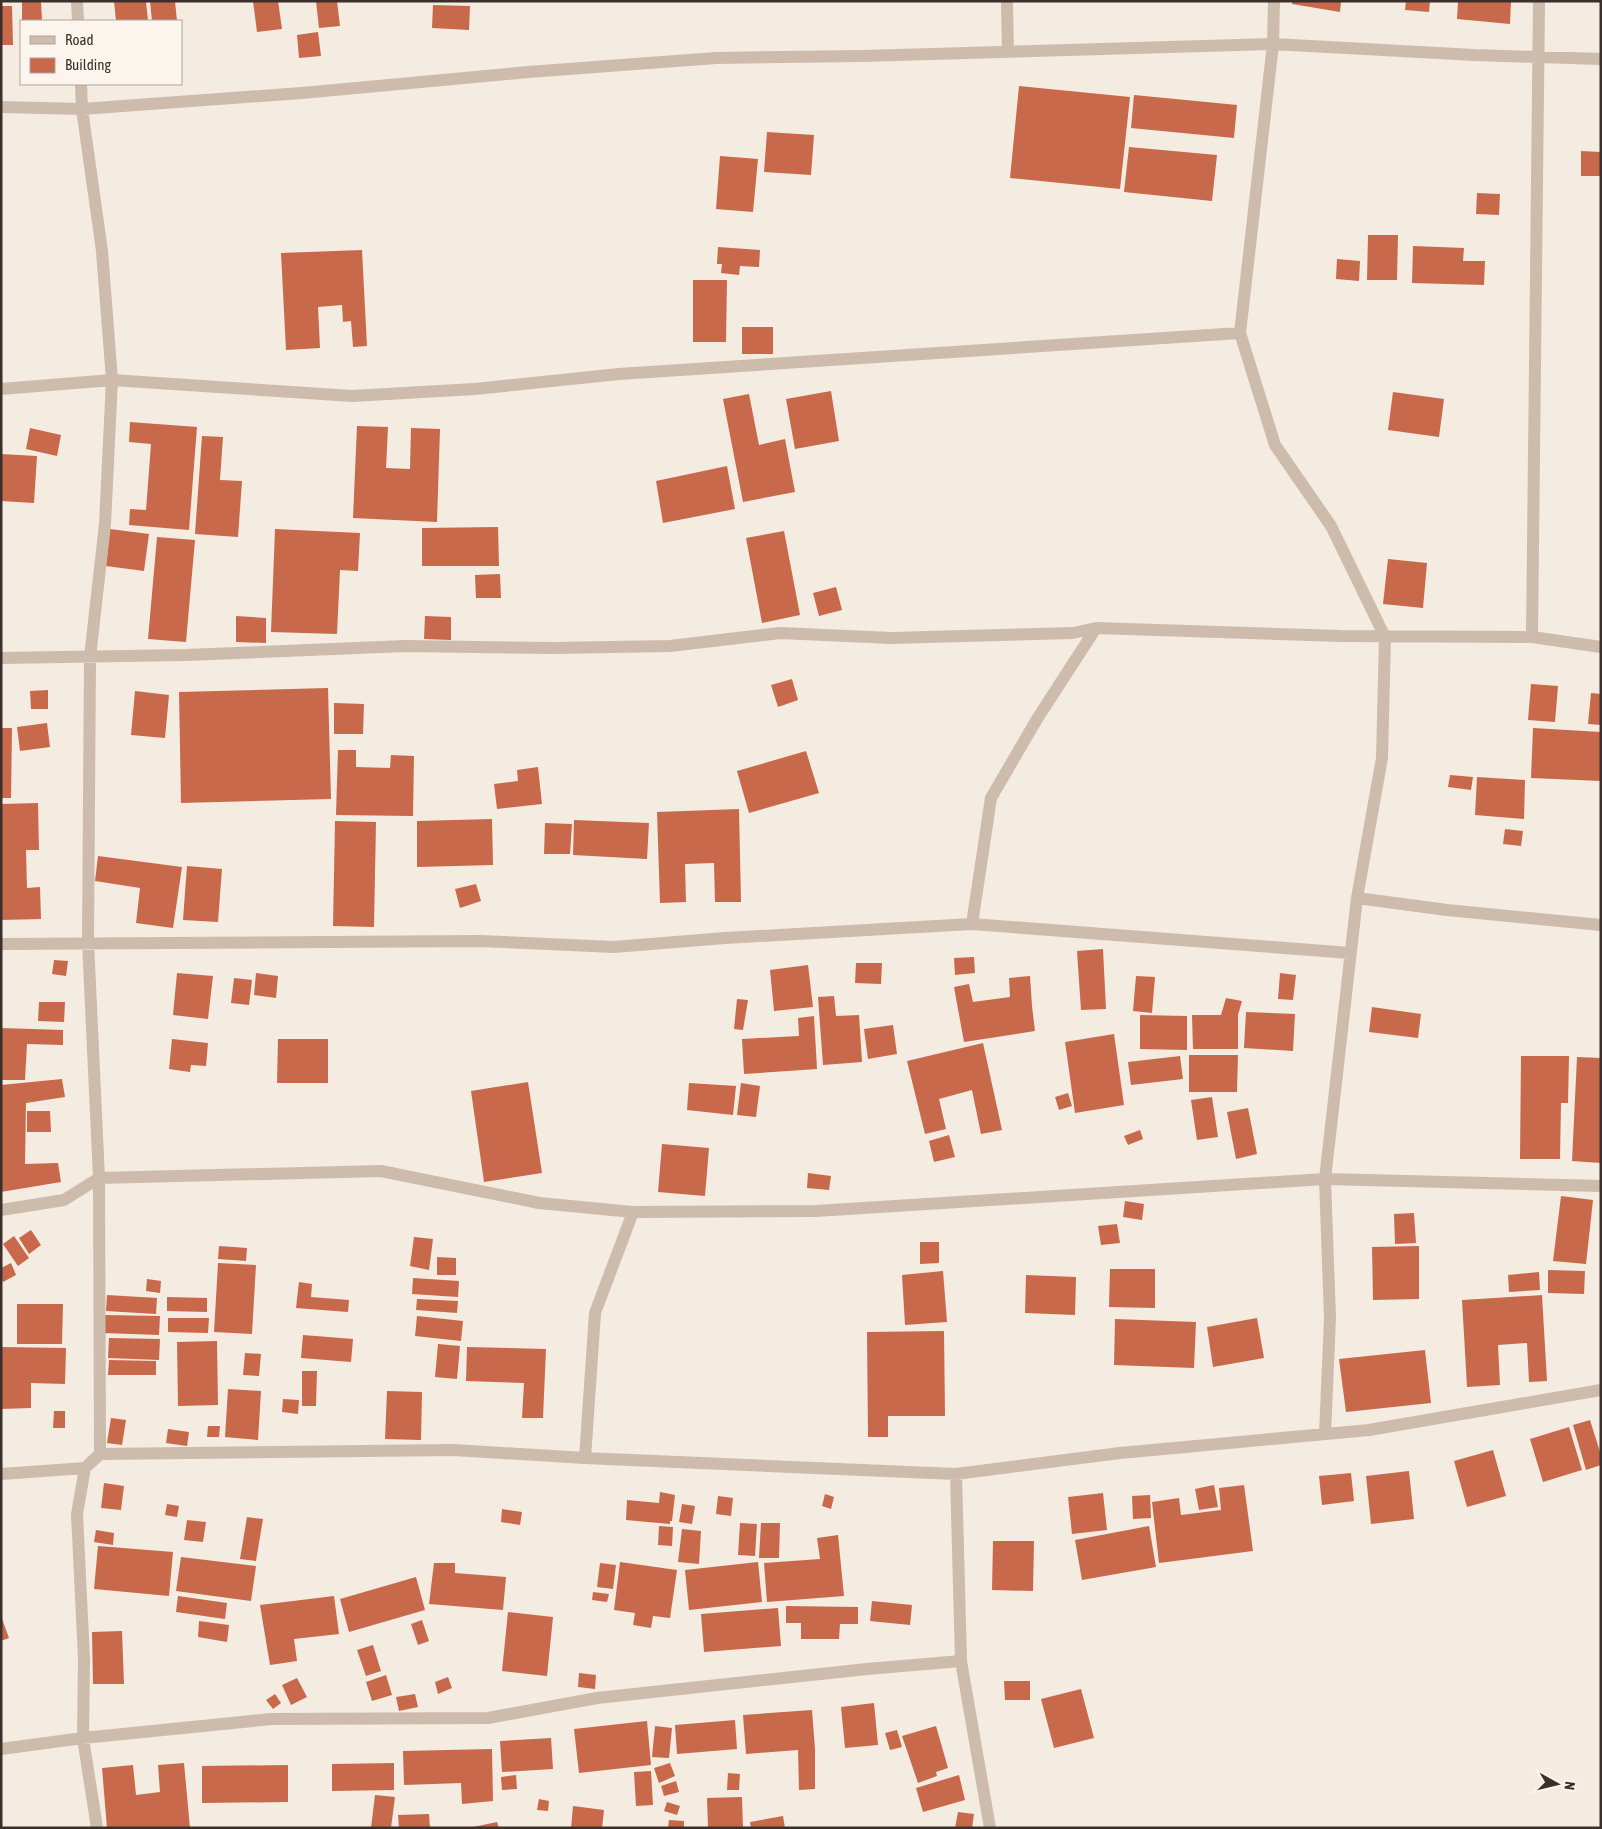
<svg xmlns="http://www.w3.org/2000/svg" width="1602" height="1829" font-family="'Asap Condensed',sans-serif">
<rect width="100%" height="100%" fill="#f4ebe1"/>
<path fill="#c8694b" d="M22,1H41L42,21H22Z
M114,1H146L148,21H116Z
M150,1H175L177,21H152Z
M253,1H278L282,29L257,32Z
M316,1H337L340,26L319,28Z
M1292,1H1341L1340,12L1292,4Z
M1406,1H1430L1429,12L1405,10Z
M1458,1H1511L1510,24L1457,19Z
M433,5L470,6L469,30L432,28Z
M1,6H12L13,45H1Z
M318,32L321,56L299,58L297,35Z
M1019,86L1130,97L1120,189L1010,178Z
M1134,95L1237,105L1234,138L1131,128Z
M767,132L814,135L811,175L764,172Z
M1129,147L1217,155L1212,201L1124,192Z
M1581,151L1601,152V176H1581Z
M720,156L758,159L753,212L716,209Z
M1477,193L1500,194L1499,215L1476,214Z
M1368,235H1398L1397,280H1367Z
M1413,246L1464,248L1463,261H1485L1484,285L1412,283Z
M718,247L760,250L759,267L740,266L739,275L721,273L722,264H717Z
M362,250L367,346L353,347L351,321L343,322L342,305L318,307L320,348L286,350L281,253Z
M1337,259L1360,261L1359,281L1336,279Z
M693,280H727L726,342H693Z
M742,327H773V354H742Z
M831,391L839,441L795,449L786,399Z
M1393,392L1444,399L1439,437L1388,430Z
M749,394L759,445L785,439L795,492L743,502L723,399Z
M130,422L197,427L189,530L129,525L130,509L146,510L151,444L129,442Z
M357,426L388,427L386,468L410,469L411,428L440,429L437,522L353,518Z
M30,428L61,435L57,456L26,449Z
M202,436L223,437L220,480L242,481L238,537L195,534Z
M1,454L37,456L34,503L1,501Z
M727,466L735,509L663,523L656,481Z
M498,527L499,566H422V528Z
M110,529L149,534L144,571L106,566Z
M275,529L360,533L358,571L340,570L337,634L271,632Z
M784,531L800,615L762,623L746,538Z
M157,537L195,540L186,642L148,639Z
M1388,559L1427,563L1423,608L1383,604Z
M500,574L501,598H476L475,575Z
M836,587L842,610L819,616L813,593Z
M236,616L266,618V643L236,642Z
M425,616L451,617V640L424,639Z
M792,679L798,700L778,707L771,685Z
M1531,684L1558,686L1555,722L1528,720Z
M328,688L331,799L181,803L179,692Z
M48,690V709H31L30,691Z
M135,691L169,695L165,738L131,735Z
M1591,693L1601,694V725L1588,724Z
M334,703L364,704L363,734H334Z
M47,723L50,747L20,751L17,727Z
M1,728H12L11,798H1Z
M1533,728L1601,732V781L1531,778Z
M338,750H356V767L390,768L391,755L414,756L413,816L336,815Z
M806,751L819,793L749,813L737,771Z
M538,767L542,804L497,809L494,784L518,781L517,770Z
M1450,775L1473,777L1471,790L1448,787Z
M1477,777L1525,780L1524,819L1475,815Z
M38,803L39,850H26L27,888L40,887L41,919L1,920V804Z
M739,809L741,902H715L714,863L685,864L686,902L660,903L657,812Z
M492,819L493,865L417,867V821Z
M574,820L649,823L647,859L573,855Z
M335,821L376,822L374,927L333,926Z
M545,823L572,824L570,854H544Z
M1505,829L1523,831L1521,846L1503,844Z
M98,856L182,867L173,928L136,923L140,888L95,881Z
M187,866L222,869L218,922L183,920Z
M476,884L481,901L460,908L455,889Z
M1103,949L1106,1009L1081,1010L1077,951Z
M974,957L975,973L955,975L954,958Z
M54,960L68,961L66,976L52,974Z
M856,963H882L881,984L855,983Z
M808,965L813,1007L774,1011L770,970Z
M177,973L213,976L208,1019L173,1015Z
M256,973L278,976L276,998L254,995Z
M1280,973L1296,975L1293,1000L1278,999Z
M1030,976L1032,1006L1035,1031L964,1042L954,987L969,984L973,1002L1010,997L1009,978Z
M1136,976L1155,977L1152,1013L1133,1011Z
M234,978L252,980L249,1005L231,1003Z
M834,996L836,1016L859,1015L862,1062L823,1065L818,997Z
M1226,998L1242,1001L1238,1015V1049H1193L1192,1015H1221Z
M737,999L748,1000L743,1030L734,1029Z
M39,1002H65L64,1022L38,1021Z
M1372,1007L1421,1014L1418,1038L1369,1032Z
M1246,1012L1295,1014L1293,1051L1244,1048Z
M1140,1015L1187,1016V1050L1140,1049Z
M814,1016L817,1069L744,1074L742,1039L799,1036L798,1018Z
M893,1025L897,1054L868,1059L864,1029Z
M1,1028L63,1030V1045L27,1044L25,1080H1Z
M1114,1034L1124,1105L1075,1113L1065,1042Z
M172,1039L208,1043L206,1066L191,1065L190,1072L169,1069Z
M278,1039H328V1083H277Z
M983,1043L1002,1130L981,1134L972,1090L939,1099L946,1129L925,1134L907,1061Z
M1189,1055H1238L1237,1092H1189Z
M1180,1056L1183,1079L1131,1085L1128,1062Z
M1521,1056H1569L1568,1103H1561L1560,1159H1520Z
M1577,1057L1601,1058V1163L1572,1161Z
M62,1079L65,1097L26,1103L25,1164L58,1163L61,1182L1,1192V1085Z
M528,1082L542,1173L484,1182L471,1091Z
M689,1083L736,1086L733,1115L687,1110Z
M741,1083L760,1086L756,1117L737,1115Z
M1068,1093L1072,1106L1059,1110L1055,1097Z
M1212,1097L1218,1137L1197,1140L1191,1100Z
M1248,1108L1257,1154L1236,1159L1227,1112Z
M27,1111H50L51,1132H27Z
M1140,1130L1143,1139L1128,1145L1124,1136Z
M949,1135L955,1157L934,1162L929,1141Z
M662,1144L709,1148L705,1196L658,1192Z
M808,1173L831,1176L829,1190L807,1188Z
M1561,1196L1593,1200L1586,1264L1553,1261Z
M1125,1201L1144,1204L1142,1220L1123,1217Z
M1414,1213L1416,1243L1395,1244L1394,1214Z
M1117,1224L1120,1243L1101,1245L1098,1226Z
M31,1230L41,1245L29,1254L19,1238Z
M14,1236L29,1258L18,1266L3,1244Z
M414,1237L433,1239L429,1270L410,1266Z
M920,1242H939V1263L920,1264Z
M219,1246L247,1248L246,1261L218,1259Z
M1419,1246V1299L1373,1300L1372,1247Z
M437,1257L456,1258V1275H437Z
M11,1263L16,1275L3,1282L1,1277V1268Z
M218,1263L256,1265L252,1334L214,1332Z
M1110,1269H1155V1308L1109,1307Z
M1548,1270L1585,1271L1584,1294L1548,1293Z
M943,1271L947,1322L905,1325L902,1275Z
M1539,1272L1540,1290L1509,1292L1508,1275Z
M1026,1275L1076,1277L1075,1315L1025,1313Z
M413,1278L459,1281L458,1297L412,1294Z
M147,1279L161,1281L160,1293L146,1291Z
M299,1282L312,1284L311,1297L349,1300L348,1312L296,1308Z
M107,1295L157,1298L156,1314L106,1311Z
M1542,1295L1547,1381L1529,1382L1527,1343L1498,1345L1500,1385L1467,1387L1462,1300Z
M167,1297L207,1298V1312L167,1311Z
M417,1299L458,1301L457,1313L416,1310Z
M17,1304H63L62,1344H17Z
M104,1315L160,1316L159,1335L103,1333Z
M417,1316L463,1321L461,1341L415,1336Z
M168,1318H209L208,1333L168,1332Z
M1257,1318L1264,1358L1213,1367L1207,1327Z
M1115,1319L1196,1322L1194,1368L1114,1365Z
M944,1331L945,1416H888V1437H868L867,1332Z
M303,1335L353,1339L351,1362L301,1358Z
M109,1338L160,1339L159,1360L108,1358Z
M217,1341L218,1405L178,1406L177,1342Z
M438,1344L460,1346L457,1379L435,1377Z
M1,1347L66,1348L65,1384L31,1383V1408L1,1409Z
M467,1347L546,1349L543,1418H522L524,1383L466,1381Z
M1425,1350L1431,1403L1346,1412L1339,1359Z
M245,1353L261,1354L259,1376L243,1375Z
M109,1360L156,1361V1375H108Z
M302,1371H317L316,1406H302Z
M228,1389L261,1391L258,1440L225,1437Z
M387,1391L422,1392L421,1440L385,1439Z
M283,1399L299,1400L298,1414L282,1412Z
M54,1411H65V1428H53Z
M111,1418L126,1420L122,1445L107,1443Z
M1590,1420L1601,1455V1465L1586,1470L1573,1425Z
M208,1426H220L219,1437H207Z
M1569,1427L1582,1470L1543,1482L1530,1439Z
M168,1429L189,1432L187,1446L166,1443Z
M1493,1450L1506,1496L1467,1507L1454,1461Z
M1409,1471L1414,1519L1371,1524L1366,1476Z
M1351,1473L1354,1501L1322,1505L1319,1476Z
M104,1483L124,1486L121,1510L101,1508Z
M1214,1485L1218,1507L1199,1510L1195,1489Z
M1244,1485L1253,1551L1159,1563L1152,1502L1179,1498L1181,1515L1221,1510L1219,1488Z
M660,1492L675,1495L672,1521H670V1524L626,1520L627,1500L659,1503Z
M1103,1493L1107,1530L1072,1534L1068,1497Z
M825,1494L834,1497L831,1509L822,1506Z
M1150,1495L1151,1518L1133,1519L1132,1496Z
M718,1496L733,1498L731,1516L716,1514Z
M167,1504L179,1506L177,1517L165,1515Z
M682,1504L695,1506L692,1524L679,1522Z
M502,1509L522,1512L520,1525L501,1522Z
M247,1517L263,1519L256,1561L240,1559Z
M187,1520L206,1522L203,1542L184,1540Z
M740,1523L757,1524L755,1556L738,1555Z
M761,1523H780L779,1558H759Z
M659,1526L673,1527L672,1546L658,1545Z
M1149,1526L1156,1567L1082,1580L1075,1540Z
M682,1529L701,1531L699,1564L678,1562Z
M96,1530L114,1533L113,1545L94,1542Z
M838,1535L844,1596L767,1602L764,1563L820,1559L817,1538Z
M993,1541H1034L1033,1591L992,1590Z
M98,1546L173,1552L169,1596L94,1589Z
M181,1557L256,1566L251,1601L176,1591Z
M620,1562L677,1570L670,1618L653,1616L651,1628L633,1625L635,1613L614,1610Z
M758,1562L762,1602L689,1610L685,1570Z
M434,1563H455V1573L506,1577L503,1610L429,1604Z
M600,1563L616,1565L613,1589L597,1587Z
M416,1577L425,1610L349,1632L340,1599Z
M593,1592L609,1594L607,1602L592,1600Z
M178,1596L227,1603L225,1619L176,1612Z
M334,1596L339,1634L294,1639L297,1661L270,1665L260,1605Z
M872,1601L912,1605L910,1625L870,1621Z
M786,1606L858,1607V1624H840L839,1639H801V1623H786Z
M778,1608L781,1646L704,1652L701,1614Z
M508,1612L553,1617L547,1676L502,1671Z
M1,1616L9,1638L1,1641Z
M422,1620L429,1641L418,1645L411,1624Z
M199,1621L229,1625L227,1642L198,1637Z
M122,1631L124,1684H93L92,1632Z
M373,1645L381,1671L366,1676L357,1650Z
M579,1673L596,1675L595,1689L578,1687Z
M386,1675L392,1695L372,1701L366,1682Z
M448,1677L452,1688L438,1694L435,1682Z
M297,1678L307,1697L291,1705L282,1685Z
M1004,1681H1030V1700H1005Z
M1081,1689L1094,1738L1054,1748L1041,1699Z
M275,1694L281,1703L273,1709L266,1700Z
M415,1694L418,1707L399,1711L396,1697Z
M874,1703L878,1745L845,1748L841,1707Z
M812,1710L815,1749V1789L799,1790L798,1750L746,1754L743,1715Z
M735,1720L737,1749L677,1754L675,1725Z
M647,1721L651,1765L579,1773L574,1729Z
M655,1726L672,1728L669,1758L652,1757Z
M936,1726L948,1768L936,1772L937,1776L918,1783L902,1736Z
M897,1730L902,1747L890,1750L885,1733Z
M551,1738L553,1769L502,1772L500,1741Z
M492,1749L493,1801L462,1804L461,1783L404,1785L403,1751Z
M184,1763L190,1828H107L102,1768L133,1765L136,1795L160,1792L158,1765Z
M394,1763V1790L332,1791V1764Z
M670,1763L675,1776L659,1783L654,1768Z
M288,1765V1802L202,1803V1766Z
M651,1771L653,1805L636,1806L634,1772Z
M728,1773L740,1774L739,1790H727Z
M516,1775L517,1789L502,1790L501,1777Z
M959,1775L965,1800L923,1812L916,1788Z
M676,1781L679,1792L664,1796L661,1786Z
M375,1795L395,1797L391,1828H371Z
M742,1797L743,1828H708L707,1798Z
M539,1799L549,1801L548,1811L537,1810Z
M667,1802L680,1806L677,1815L664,1811Z
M573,1806L604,1810L602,1828H571Z
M958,1812L974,1814L972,1828H955Z
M429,1814L430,1828H399L398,1815Z
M783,1816L785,1828H751L750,1822Z
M669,1820L684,1821V1828H668Z
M497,1822L499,1828H473V1827Z"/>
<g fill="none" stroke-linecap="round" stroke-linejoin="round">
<path stroke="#cdbbac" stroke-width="12" d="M77,1L78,21
M1007,1L1008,52
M81,84L82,109L102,251L112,380L105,524L90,657L88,942L99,1178L100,1454L85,1468L77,1514L84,1659L83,1738L97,1828
M1,107L82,109L302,93L528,72L716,58L862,56L1273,44L1474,55L1601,59
M1240,333L1275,445L1331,526L1385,637L1382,758L1357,898L1325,1179L1330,1318L1325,1434
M1,389L112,380L352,396L475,389L619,374L1240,333L1273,44L1274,1
M1532,637L1539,1
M1,658L186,655L406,646L554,648L670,646L780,633L891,638L1073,633L1096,628L1340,636L1532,637L1601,647
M1357,898L1447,910L1601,925
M972,924L991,798L1037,719L1096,628
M1,944L480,941L614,947L725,938L972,924L1350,953
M1,1210L64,1200L99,1178L381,1171L539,1203L633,1212L816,1211L1325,1179L1601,1186
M100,1454L453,1450L585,1458L956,1474L1120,1453L1369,1430L1601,1390
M585,1458L595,1313L633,1212
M1,1474L85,1468
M956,1474L961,1661L990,1828
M1,1749L83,1738L272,1719L488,1718L597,1698L867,1669L961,1661"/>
</g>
<rect width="1602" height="1829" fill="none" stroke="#3b302b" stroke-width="5"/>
<rect x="20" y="20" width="162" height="65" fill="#fbf5ee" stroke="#aea6a0"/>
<rect x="30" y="36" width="25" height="8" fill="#cdbbac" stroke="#aea6a0"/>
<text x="65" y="45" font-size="15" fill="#3b302b">Road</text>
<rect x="30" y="58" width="25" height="15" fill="#c8694b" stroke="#aea6a0"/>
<text x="65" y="70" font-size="15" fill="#3b302b">Building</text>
<g transform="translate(1557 1784) rotate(98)" stroke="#fbf5ee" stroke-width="4" paint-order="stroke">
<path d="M0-4L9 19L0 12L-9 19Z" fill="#3b302b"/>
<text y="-8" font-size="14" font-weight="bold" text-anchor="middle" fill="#3b302b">N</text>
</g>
</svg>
